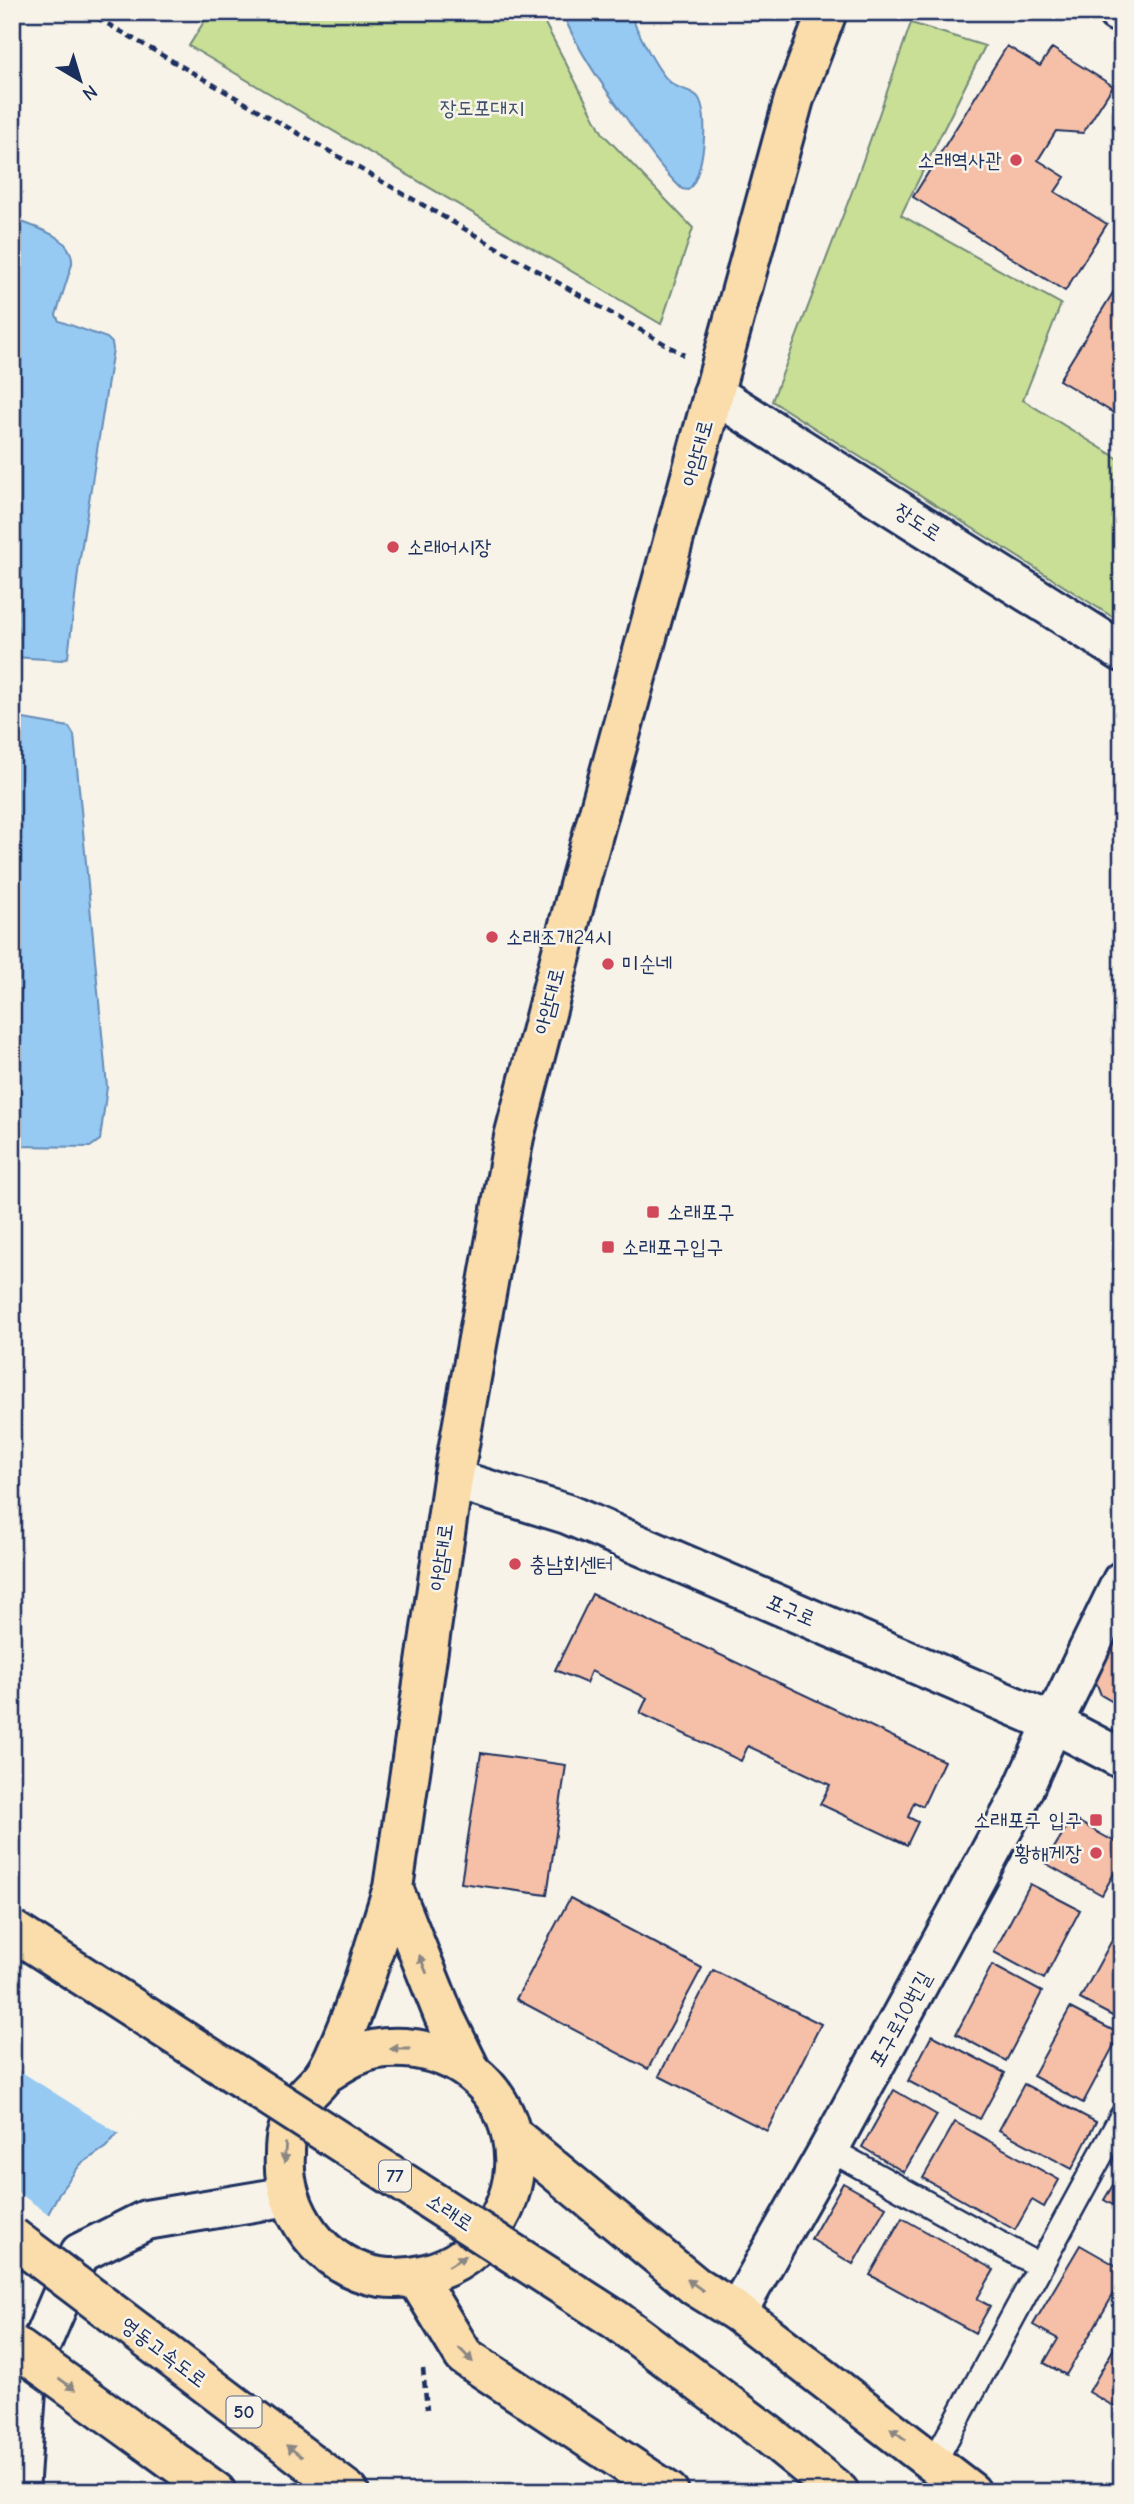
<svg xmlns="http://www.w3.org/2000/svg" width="1134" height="2504" font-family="'Comic Neue','Poor Story',sans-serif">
<rect width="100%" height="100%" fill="#f7f3e8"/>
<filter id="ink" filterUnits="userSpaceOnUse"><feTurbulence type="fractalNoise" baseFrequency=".0143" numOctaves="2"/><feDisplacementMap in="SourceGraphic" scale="14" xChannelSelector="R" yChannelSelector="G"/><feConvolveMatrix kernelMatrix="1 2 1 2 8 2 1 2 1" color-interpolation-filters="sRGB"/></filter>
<g filter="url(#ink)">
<path fill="#c8df95" stroke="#72877a" stroke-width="2" d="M210,12H539L603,134L693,228L661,324L189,46Z
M911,23L985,46L901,215L1061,304L1023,400L1122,461V623L772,401L853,189Z"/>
<path fill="#96caf3" stroke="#658cb7" stroke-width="2" d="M562,12H629C637,29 656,71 670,82C678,90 691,89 698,97C710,113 704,177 688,190L682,189C659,167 642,141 624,115C601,83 577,49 562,12Z
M12,218C34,228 74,235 72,264L56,315L59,321L107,338L112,343L113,349L79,564L68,657L62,660L12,657Z
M12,717L69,727L74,735L107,1087L100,1140L90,1147L12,1146Z
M12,1872L126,2124L106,2147L80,2165L59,2193L44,2222L12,2335Z"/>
<path fill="#f7f3e8" d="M12,1869L140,2049L149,2075L144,2100L129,2126L121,2135L12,2066Z
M12,2188L51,2216L16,2336L12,2339Z"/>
<path fill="#f5c0a7" stroke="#1b2f5e" stroke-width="2" d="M1007,46L1040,66L1052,48L1113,86L1083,133L1056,131L1038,160L1065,177L1055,192L1107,224L1065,291L913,197Z
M1122,278V418L1059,380Z
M592,1594L944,1761L923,1806L914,1802L908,1817L918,1822L907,1845L820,1804L830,1785L748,1746L741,1761L640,1713L647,1698L591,1671L586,1683L555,1670Z
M1122,1624V1707L1101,1695L1093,1674Z
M481,1753L566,1765L547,1895L461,1883Z
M1072,1818L1122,1846V1859L1102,1895L1045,1863Z
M1030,1884L1080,1910L1044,1979L994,1952Z
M570,1898L702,1968L648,2069L516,1999Z
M1117,1931L1122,1933V2021L1080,1999Z
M992,1965L1042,1992L1006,2061L956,2034Z
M713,1970L821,2024L767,2131L659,2076Z
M1070,2008L1120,2034L1083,2103L1033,2076Z
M932,2035L1005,2073L980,2119L908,2081Z
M1024,2084L1096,2122L1072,2169L999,2130Z
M894,2090L937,2115L904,2172L862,2147Z
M955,2122L1059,2180L1044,2207L1032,2200L1015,2230L923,2178Z
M1122,2170V2210L1104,2200Z
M843,2183L886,2207L853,2264L811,2239Z
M902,2218L994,2270L977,2299L990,2306L975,2333L870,2275Z
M1080,2245L1122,2269V2280L1066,2375L1044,2363L1058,2339L1033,2325Z
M1122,2334V2411L1089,2392Z"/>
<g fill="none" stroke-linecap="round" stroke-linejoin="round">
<defs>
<path id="service" d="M829,2149L1040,2266
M934,2462L1122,2116"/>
<path id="minor" d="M713,393L1122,652
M737,2312L829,2149L1018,1801L1053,1723L1122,1581
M19,2492L27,2377L80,2253L146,2220L289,2196"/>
<path id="tertiary" d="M1117,12L1122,13
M453,1479L567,1514L1053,1723L1122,1759"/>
<path id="primary" d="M393,1888L453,1479L514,1137L581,878L794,99L827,12
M326,2073C336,2067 347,2059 358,2055C375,2047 398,2047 415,2049C521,2065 549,2193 465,2256C442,2273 409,2281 380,2277C322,2268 281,2211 285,2155C285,2148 285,2140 287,2134C290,2123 296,2109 302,2100C309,2090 320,2083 326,2072C333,2062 337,2050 342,2039C363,1990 377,1938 393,1888L444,2016L471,2071
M512,2135L695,2286L737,2312L971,2492
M416,2277L464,2356L669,2492
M769,2435L839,2492"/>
<path id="motorway" d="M139,2333L349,2492
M149,2443L216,2492"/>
</defs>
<use href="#service" stroke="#1b2f5e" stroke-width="28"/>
<use href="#minor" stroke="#1b2f5e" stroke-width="44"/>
<use href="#tertiary" stroke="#1b2f5e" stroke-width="44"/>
<use href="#primary" stroke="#1b2f5e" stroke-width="44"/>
<use href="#motorway" stroke="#1b2f5e" stroke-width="44"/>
<path stroke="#1b2f5e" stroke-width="4.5" stroke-dasharray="7 5" stroke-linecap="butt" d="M87,12L684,355
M423,2369L427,2409"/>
<use href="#service" stroke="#f7f3e8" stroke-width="23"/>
<use href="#minor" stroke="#f7f3e8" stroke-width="38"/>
<use href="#tertiary" stroke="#f7f3e8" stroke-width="38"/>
<use href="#primary" stroke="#faddab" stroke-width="38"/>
<use href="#motorway" stroke="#faddab" stroke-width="38"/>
<defs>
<path id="primary-bridge" d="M12,1930L616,2320L769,2435"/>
<path id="motorway-bridge" d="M12,2237L139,2333
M12,2344L149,2443"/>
</defs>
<use href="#primary-bridge" stroke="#1b2f5e" stroke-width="44" stroke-linecap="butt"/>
<use href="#motorway-bridge" stroke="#1b2f5e" stroke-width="44" stroke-linecap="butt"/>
<use href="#primary-bridge" stroke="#faddab" stroke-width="38"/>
<use href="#motorway-bridge" stroke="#faddab" stroke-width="38"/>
</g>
<defs><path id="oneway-solid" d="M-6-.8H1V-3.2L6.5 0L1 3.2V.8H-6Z" transform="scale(1.75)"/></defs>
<g fill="#8a8684">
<use href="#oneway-solid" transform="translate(423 1964) rotate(-112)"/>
<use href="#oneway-solid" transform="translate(400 2049) rotate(-180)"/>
<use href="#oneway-solid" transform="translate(285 2153) rotate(94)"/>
<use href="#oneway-solid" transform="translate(457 2261) rotate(-32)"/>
<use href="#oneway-solid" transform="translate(695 2285) rotate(-144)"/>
<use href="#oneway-solid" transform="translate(466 2355) rotate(46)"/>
<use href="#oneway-solid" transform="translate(67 2384) rotate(36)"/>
<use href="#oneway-solid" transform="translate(898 2434) rotate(-143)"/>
<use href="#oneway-solid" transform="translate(294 2451) rotate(-143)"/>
</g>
</g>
<g fill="#d1495b" stroke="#f7f3e8" stroke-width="2.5">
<circle cx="1016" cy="160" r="7"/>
<circle cx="393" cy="547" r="7"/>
<circle cx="492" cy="937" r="7"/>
<circle cx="608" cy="964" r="7"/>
<rect x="646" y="1205" width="14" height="14" rx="3.5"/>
<rect x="601" y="1240" width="14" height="14" rx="3.5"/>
<circle cx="515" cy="1564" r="7"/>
<rect x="1089" y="1813" width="14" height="14" rx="3.5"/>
<circle cx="1096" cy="1853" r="7"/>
</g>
<g text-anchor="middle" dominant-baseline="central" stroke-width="5" stroke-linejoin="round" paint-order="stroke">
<g fill="#f7f3e8" stroke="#5d6a87" stroke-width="2">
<rect x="379" y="2160.5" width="32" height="31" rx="5"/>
<rect x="226.5" y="2396.5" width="35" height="31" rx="5"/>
</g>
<g font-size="19" font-weight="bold" fill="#1b2f5e">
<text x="395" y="2176">77</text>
<text x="244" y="2412">50</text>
</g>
<g font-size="21" fill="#3e5269" stroke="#f7f3e8">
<text x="482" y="108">장도포대지</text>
</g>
<g font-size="21" fill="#1b2f5e" stroke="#f7f3e8" text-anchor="start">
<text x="1002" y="160" text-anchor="end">소래역사관</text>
<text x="407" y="547">소래어시장</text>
<text x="506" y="937">소래조개24시</text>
<text x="622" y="964">미순네</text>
<text x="667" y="1212">소래포구</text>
<text x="622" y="1247">소래포구입구</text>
<text x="529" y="1564">충남회센터</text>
<text x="1082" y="1820" text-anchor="end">소래포구 입구</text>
<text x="1082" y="1853" text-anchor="end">황해게장</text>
</g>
<g font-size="21" fill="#1b2f5e" stroke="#f7f3e8">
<text transform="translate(697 453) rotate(-75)">아암대로</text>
<text transform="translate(918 522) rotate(33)">장도로</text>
<text transform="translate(549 1001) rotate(-76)">아암대로</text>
<text transform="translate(441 1557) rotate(-82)">아암대로</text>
<text transform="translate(791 1610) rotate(23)">포구로</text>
<text transform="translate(900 2019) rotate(-61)">포구로10번길</text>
<text transform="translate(450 2212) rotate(33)">소래로</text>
<text transform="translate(164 2352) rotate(37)">영동고속도로</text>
</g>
</g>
<rect width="1134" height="2504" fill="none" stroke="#f7f3e8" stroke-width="42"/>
<rect x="21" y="21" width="1092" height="2462" fill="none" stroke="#1b2f5e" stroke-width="2.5" filter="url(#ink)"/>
<g transform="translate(80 80) rotate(142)" stroke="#f7f3e8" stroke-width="5" paint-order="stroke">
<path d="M0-5L12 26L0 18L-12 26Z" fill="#1b2f5e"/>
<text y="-10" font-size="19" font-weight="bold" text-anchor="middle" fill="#1b2f5e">N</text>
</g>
</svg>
